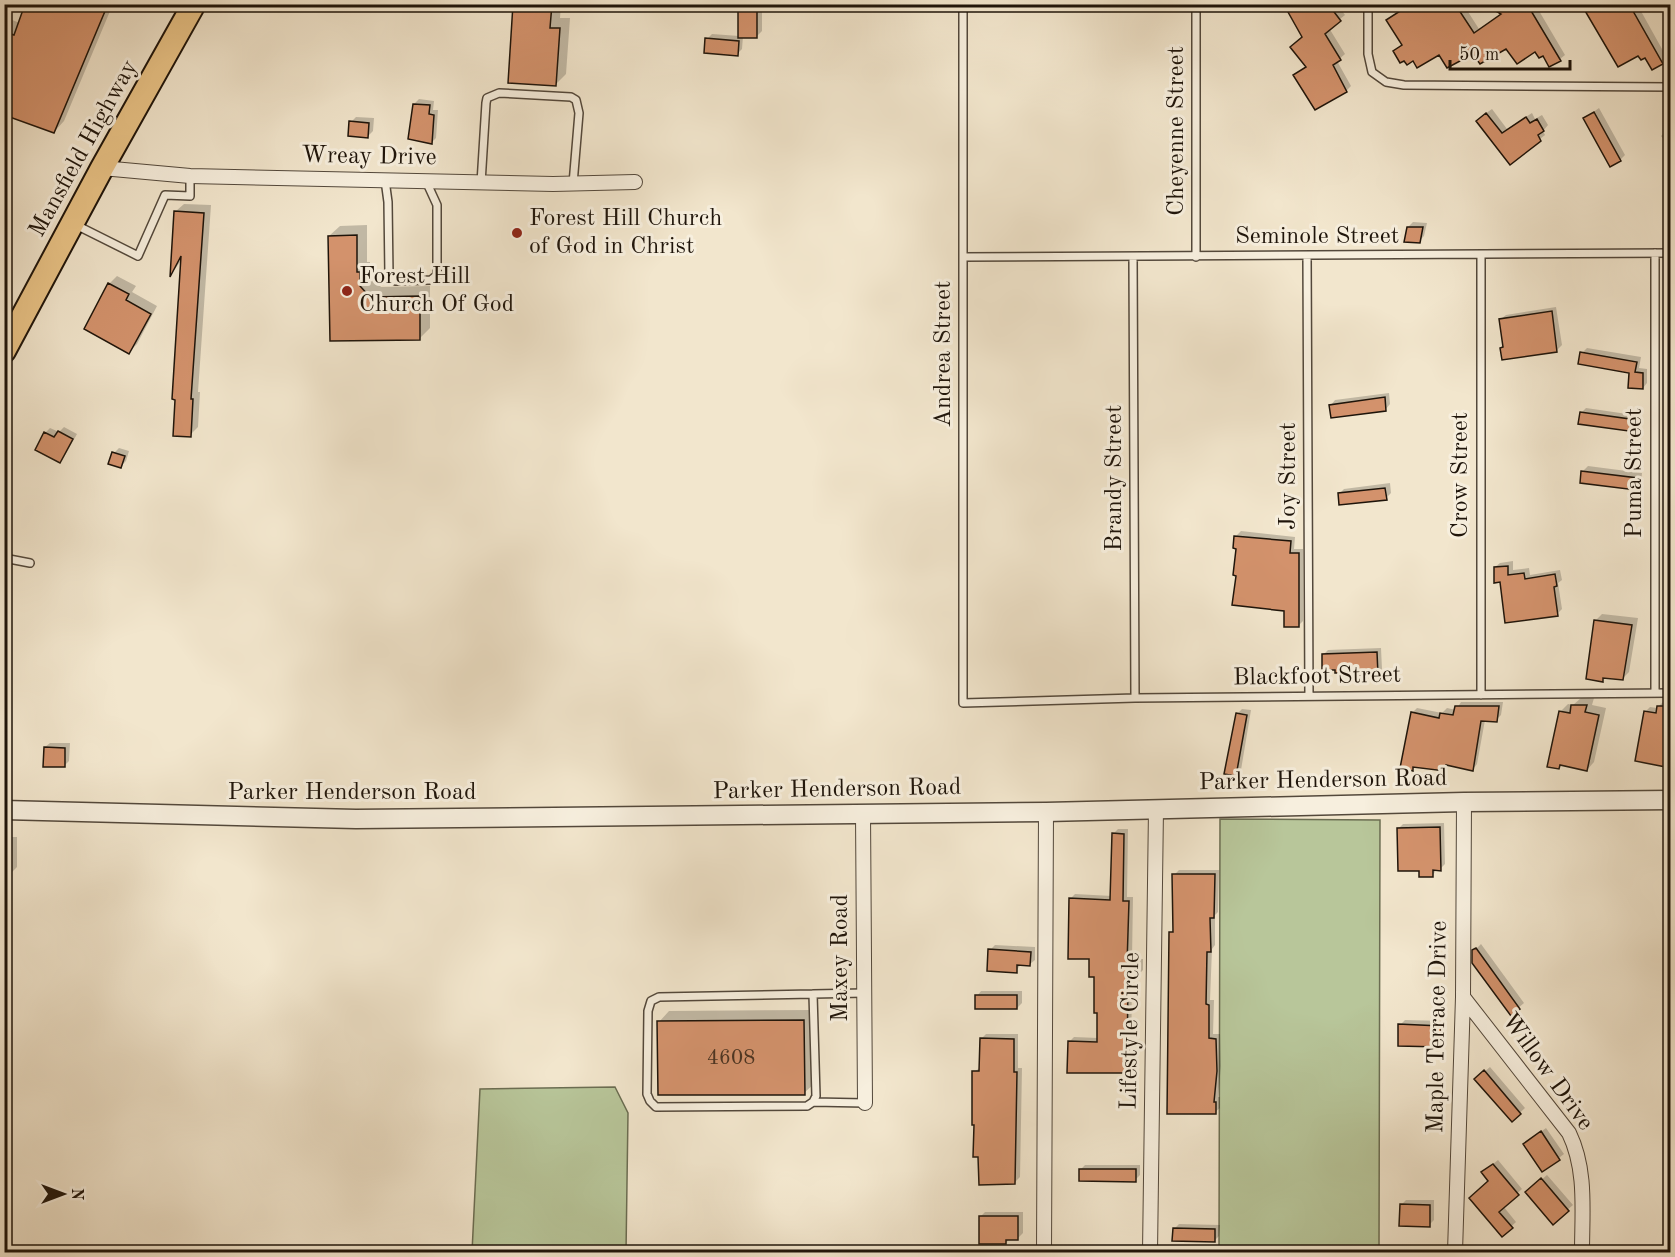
<svg xmlns="http://www.w3.org/2000/svg" width="1675" height="1257" font-family="'Old Standard TT',serif">
<rect width="100%" height="100%" fill="#f2e6cd"/>
<filter id="stains"><feTurbulence type="fractalNoise" baseFrequency=".00333" numOctaves="4"/><feColorMatrix values="0 0 0 0 .2 0 0 0 0 .09 0 0 0 0 .02 0 0 0 .5 -.17"/></filter>
<radialGradient id="worn" r=".72"><stop offset=".6" stop-color="#630" stop-opacity="0"/><stop offset="1" stop-color="#630" stop-opacity=".3"/></radialGradient>
<path fill="#b8c69a" stroke="#6b6d52" stroke-width="1.5" d="M1220,819L1380,820L1379,1252H1219Z
M615,1087L628,1113L626,1252H472L480,1089Z"/>
<path fill="#0003" d="M27,4H113L64,121L54,132L4,114V17L20,23Z
M314,4H323L319,9Z
M515,4H561L560,18H570L566,74L555,85Z
M739,4H762V31L757,36H743L742,49L737,54L707,39L712,34L739,36Z
M1299,4H1337L1345,15L1329,28L1345,54L1337,61L1351,86L1346,91L1316,108L1295,75L1307,66L1304,36L1290,12Z
M1386,4H1463L1479,29L1503,13L1488,4H1535L1565,55L1560,59L1535,50L1507,47L1474,52L1440,53L1413,59L1395,51L1403,44L1388,20L1400,10L1385,6Z
M1543,4H1557L1553,8Z
M1575,4H1637L1667,58L1662,63L1645,56Z
M1643,4H1658L1654,8Z
M419,99L434,101L433,110H438L436,138L431,143L414,104Z
M1599,108L1625,155L1620,160L1585,118Z
M1492,109L1507,129L1532,113L1535,119L1542,115L1548,125L1543,131L1545,135L1510,163L1482,116Z
M356,117L374,118L373,131L368,136L351,122Z
M1670,127V147L1661,136Z
M184,204L211,205L198,392H200L198,427L190,435L183,258L172,273L176,211Z
M1413,222L1427,223L1424,236L1419,241L1408,227Z
M367,225V262H370V275L381,287L430,286V328L419,339H332L329,236L340,226Z
M117,276L136,286L132,292L157,306L137,344L129,352L109,284Z
M1556,307L1562,345L1557,350L1502,348L1505,345L1501,319L1506,315Z
M1587,348L1641,357L1639,368L1647,369V383L1643,388L1630,371L1582,353Z
M1389,393L1390,404L1386,409L1331,405L1335,400Z
M1586,408L1641,416L1640,425L1635,430L1581,413Z
M64,427L77,434L64,457L60,461L45,433L50,428L59,432Z
M119,448L129,451L126,461L121,466L114,453Z
M1588,466L1642,473L1641,484L1636,489L1583,471Z
M1390,483L1391,493L1386,498L1339,494L1344,489Z
M1241,531L1295,537L1294,549H1303V621L1298,626L1238,547L1236,536Z
M1513,561V570L1529,568L1530,575L1560,570L1562,580L1558,583L1562,609L1557,614L1502,581L1495,567L1500,563Z
M1602,614L1638,618L1629,672L1622,679L1606,676L1602,680L1595,621Z
M1381,648L1382,669L1377,674L1323,655L1328,650Z
M1581,698H1594L1592,705L1606,708L1594,762L1587,770L1562,764L1559,768L1560,712L1568,704L1573,705Z
M1461,702H1503L1501,715L1496,720H1485L1477,764L1473,769L1450,764L1444,770L1415,766L1412,769V713L1417,708L1442,713L1447,708L1456,710Z
M1663,702H1670V766L1645,712L1650,707L1657,708Z
M1242,709L1251,710L1241,770L1236,775L1237,714Z
M50,743H70L69,761L64,766L45,747Z
M1444,823L1445,864L1440,869H1437L1432,876L1421,869L1398,829L1403,824Z
M1118,829H1128L1127,897H1133L1132,959H1143V970L1138,975H1132L1131,1067L1126,1072L1069,1042L1074,1037L1098,1038L1096,975L1070,899L1075,894L1112,896L1113,834Z
M4,837H17V867L12,872H4Z
M1179,870H1219L1218,912L1215,915V945L1212,949L1210,1000H1214L1213,1034H1220L1221,1066L1218,1097H1220V1108L1215,1112L1170,933L1175,928L1174,875Z
M1481,944L1524,1003L1511,1014L1474,951Z
M995,945L1035,947V960L1030,964H1021L1016,971L990,950Z
M981,991H1022V1003L1017,1008L977,996Z
M814,1010L815,1083L804,1093L659,1022L669,1011Z
M1405,1020L1446,1021L1445,1041L1440,1046L1400,1025Z
M986,1034H1018V1068H1022L1020,1177L1015,1182L974,1072L981,1067V1039Z
M1490,1067L1525,1108L1512,1120L1476,1079Z
M1546,1128L1564,1154L1543,1170L1525,1144Z
M1498,1160L1522,1189L1503,1206L1516,1222L1502,1235L1488,1168Z
M1085,1165H1140V1175L1135,1180L1080,1170Z
M1547,1175L1573,1205L1553,1222L1532,1188Z
M1406,1200H1434V1220L1429,1225L1401,1205Z
M985,1212H1023V1233L1018,1238H1010L1006,1243L980,1217Z
M1179,1224L1220,1225L1219,1236L1214,1241L1174,1229Z"/>
<path fill="#d3926c" stroke="#1e140a" stroke-width="1.5" d="M25,4H108L54,133L4,115V32L14,35Z
M513,4H552L550,28H560L556,86L508,83Z
M738,4H757V38H738Z
M1300,4H1328L1341,21L1325,34L1341,60L1333,65L1347,92L1315,110L1293,75L1306,67L1290,47L1302,37L1288,12Z
M1411,4H1455L1474,33L1501,14L1484,4H1527L1561,61L1549,67L1543,56L1539,58L1535,52L1517,64L1506,49L1480,64L1473,54L1447,68L1439,55L1417,68L1413,61L1407,65L1404,61L1400,63L1393,51L1402,45L1386,20Z
M1581,4H1629L1663,64L1652,70L1645,58L1641,60L1638,56L1618,67Z
M705,38L739,41L738,56L704,53Z
M413,104L430,105L429,114L434,115L432,144L408,139Z
M1594,112L1621,161L1610,167L1583,118Z
M1486,113L1502,133L1526,117L1530,123L1537,119L1544,131L1538,135L1541,141L1510,165L1476,121Z
M349,121L369,123L368,138L348,136Z
M174,211L204,213L191,399H193L191,437L173,436L175,400L172,399L181,256L170,277Z
M1407,227H1423L1420,243L1404,242Z
M357,235V272H360V286L370,297L420,296V340L330,341L328,236Z
M108,283L129,294L126,300L151,314L129,354L84,329Z
M1552,311L1557,352L1502,360L1500,348L1503,347L1499,319Z
M1580,352L1637,362L1635,372L1643,373V389L1628,388L1629,373L1578,364Z
M1385,397L1386,411L1331,418L1329,405Z
M1580,412L1637,420L1636,432L1578,424Z
M58,431L73,439L60,463L35,450L44,432L54,437Z
M112,452L125,456L121,468L108,464Z
M1581,471L1638,478L1636,490L1580,483Z
M1385,488L1387,500L1339,505L1338,493Z
M1234,536L1291,541L1290,553H1299V627H1284V611L1232,605L1236,576L1233,575L1236,549L1233,548Z
M1508,566V575L1524,573L1525,579L1555,574L1557,586L1554,587L1558,616L1505,623L1500,582L1494,583V567Z
M1594,620L1632,625L1623,680L1603,678V682L1586,679Z
M1377,652L1378,675L1342,677V673H1335V670H1322V654Z
M1571,705H1587L1585,712L1599,715L1587,771L1560,765L1559,769L1547,767L1559,711L1570,713Z
M1455,706H1499L1497,722L1481,721L1473,771L1446,765L1445,771L1413,767V771L1400,768L1411,712L1439,718L1440,713L1453,715Z
M1657,706H1671V768L1635,761L1644,711L1656,713Z
M1236,713L1247,715L1236,776L1224,774Z
M44,747L65,748V767H43Z
M1440,827L1441,871L1433,870V877H1419V871H1398L1397,828Z
M1112,833L1124,834L1123,901H1129L1127,964H1139V976H1128L1127,1073H1067L1068,1041L1097,1042V1013H1094V977H1089V959H1068L1069,898L1110,900Z
M1172,874H1215L1214,918H1210L1211,952H1207L1206,1004L1209,1005V1038L1216,1039L1217,1071L1214,1102H1216V1114H1167L1169,932H1173Z
M1476,948L1520,1009L1511,1016L1472,963V950Z
M988,949L1031,952L1030,966L1017,965V973L987,971Z
M975,995H1017V1009H975Z
M804,1020L805,1095H658L657,1021Z
M1398,1024L1441,1026V1047L1398,1046Z
M980,1038L1014,1039V1072H1017L1015,1184L979,1185L978,1157H973L974,1125H972V1071H979Z
M1484,1070L1521,1114L1512,1122L1474,1079Z
M1541,1131L1560,1160L1542,1172L1523,1144Z
M1493,1164L1519,1195L1499,1212L1513,1228L1502,1237L1469,1198L1488,1181L1481,1172Z
M1079,1169H1136V1182L1079,1181Z
M1541,1178L1569,1211L1553,1225L1525,1192Z
M1400,1204L1430,1205V1227L1399,1226Z
M979,1216H1018V1240H1006V1244H979Z
M1173,1228L1215,1229V1242L1172,1241Z"/>
<g fill="none" stroke-linecap="round" stroke-linejoin="round">
<defs>
<path id="service" d="M963,4V703L1135,698L1670,693
M1196,4V257
M1368,4V54L1372,72L1386,82L1404,85L1670,87
M385,180L388,202L389,275L395,281L431,280L437,275V205L426,181
M481,183L486,103L487,98L499,93L571,97L576,100L579,113L573,184
M76,225L138,256L165,195L190,196V176
M1655,253V693
M1481,255V695
M1307,256L1309,696
M963,257L1670,253
M1133,258L1135,698
M4,558L30,563
M813,994L816,1096L813,1102L807,1106L656,1107L650,1101L647,1094L648,1011L651,1001L659,997L864,993
M813,1102L865,1103"/>
<path id="minor" d="M102,168L190,176L553,184L635,182
M863,813L865,1103
M1463,997L1569,1133C1587,1170 1582,1212 1582,1252
M1044,1252L1046,812
M1150,1252L1156,809
M1455,1252L1463,997L1464,802"/>
<path id="tertiary" d="M4,810L356,819L1046,812L1464,802L1670,800"/>
<path id="primary" d="M4,351L102,168L194,4"/>
</defs>
<use href="#service" stroke="#53483b" stroke-width="10"/>
<use href="#minor" stroke="#53483b" stroke-width="16"/>
<use href="#tertiary" stroke="#53483b" stroke-width="21"/>
<use href="#primary" stroke="#1e140a" stroke-width="26"/>
<use href="#service" stroke="#f7efde" stroke-width="7"/>
<use href="#minor" stroke="#f7efde" stroke-width="14"/>
<use href="#tertiary" stroke="#f7efde" stroke-width="18"/>
<use href="#primary" stroke="#e9c386" stroke-width="22"/>
</g>
<g fill="#8f2418" stroke="#f7efde" stroke-width="2">
<circle cx="517" cy="233" r="6"/>
<circle cx="347" cy="291" r="6"/>
</g>
<g text-anchor="middle" dominant-baseline="central" stroke-width="6" stroke-linejoin="round" paint-order="stroke">
<g font-size="21" fill="#4b3422">
<text x="731" y="1058">4608</text>
</g>
<g font-size="24" fill="#1e140a" stroke="#f7efde">
<text transform="translate(1177 131) rotate(-90)">Cheyenne Street</text>
<text transform="translate(84 149) rotate(-61)">Mansfield Highway</text>
<text transform="translate(369 157) rotate(1)">Wreay Drive</text>
<text x="1317" y="237">Seminole Street</text>
<text transform="translate(944 354) rotate(-90)">Andrea Street</text>
<text transform="translate(1635 473) rotate(-90)">Puma Street</text>
<text transform="translate(1461 475) rotate(-90)">Crow Street</text>
<text transform="translate(1289 476) rotate(-90)">Joy Street</text>
<text transform="translate(1115 478) rotate(-90)">Brandy Street</text>
<text transform="translate(1317 677) rotate(-1)">Blackfoot Street</text>
<text transform="translate(1323 781) rotate(-1)">Parker Henderson Road</text>
<text transform="translate(837 790) rotate(-1)">Parker Henderson Road</text>
<text x="352" y="793">Parker Henderson Road</text>
<text transform="translate(841 958) rotate(-90)">Maxey Road</text>
<text transform="translate(1438 1027) rotate(-89)">Maple Terrace Drive</text>
<text transform="translate(1131 1031) rotate(-89)">Lifestyle Circle</text>
<text transform="translate(1547 1072) rotate(54)">Willow Drive</text>
</g>
<g font-size="24" fill="#1e140a" stroke="#f7efde" text-anchor="start">
<text x="529" y="219">Forest Hill Church<tspan x="529" dy="28">of God in Christ</tspan></text>
<text x="359" y="277">Forest Hill<tspan x="359" dy="28">Church Of God</tspan></text>
</g>
</g>
<rect width="1675" height="1257" fill="none" stroke="#f2e6cd" stroke-width="24"/>
<rect x="6" y="6" width="1663" height="1245" fill="none" stroke="#1e140a" stroke-width="3"/>
<rect x="12" y="12" width="1651" height="1233" fill="none" stroke="#1e140a" stroke-width="1.5"/>
<g transform="translate(63 1194) rotate(90)" stroke="#f7efde" stroke-width="4.5" paint-order="stroke">
<path d="M0-4.5L10 22L0 15L-10 22Z" fill="#1e140a"/>
<text y="-9" font-size="16" font-weight="bold" text-anchor="middle" fill="#1e140a">N</text>
</g>
<path d="M1450 60v9h120v-9" fill="none" stroke="#1e140a" stroke-width="3"/>
<text x="1459" y="60" font-size="18" fill="#1e140a" stroke="#f7efde" stroke-width="4.5" paint-order="stroke">50 m</text>
<rect width="100%" height="100%" filter="url(#stains)"/>
<rect width="100%" height="100%" fill="url(#worn)"/>
</svg>
